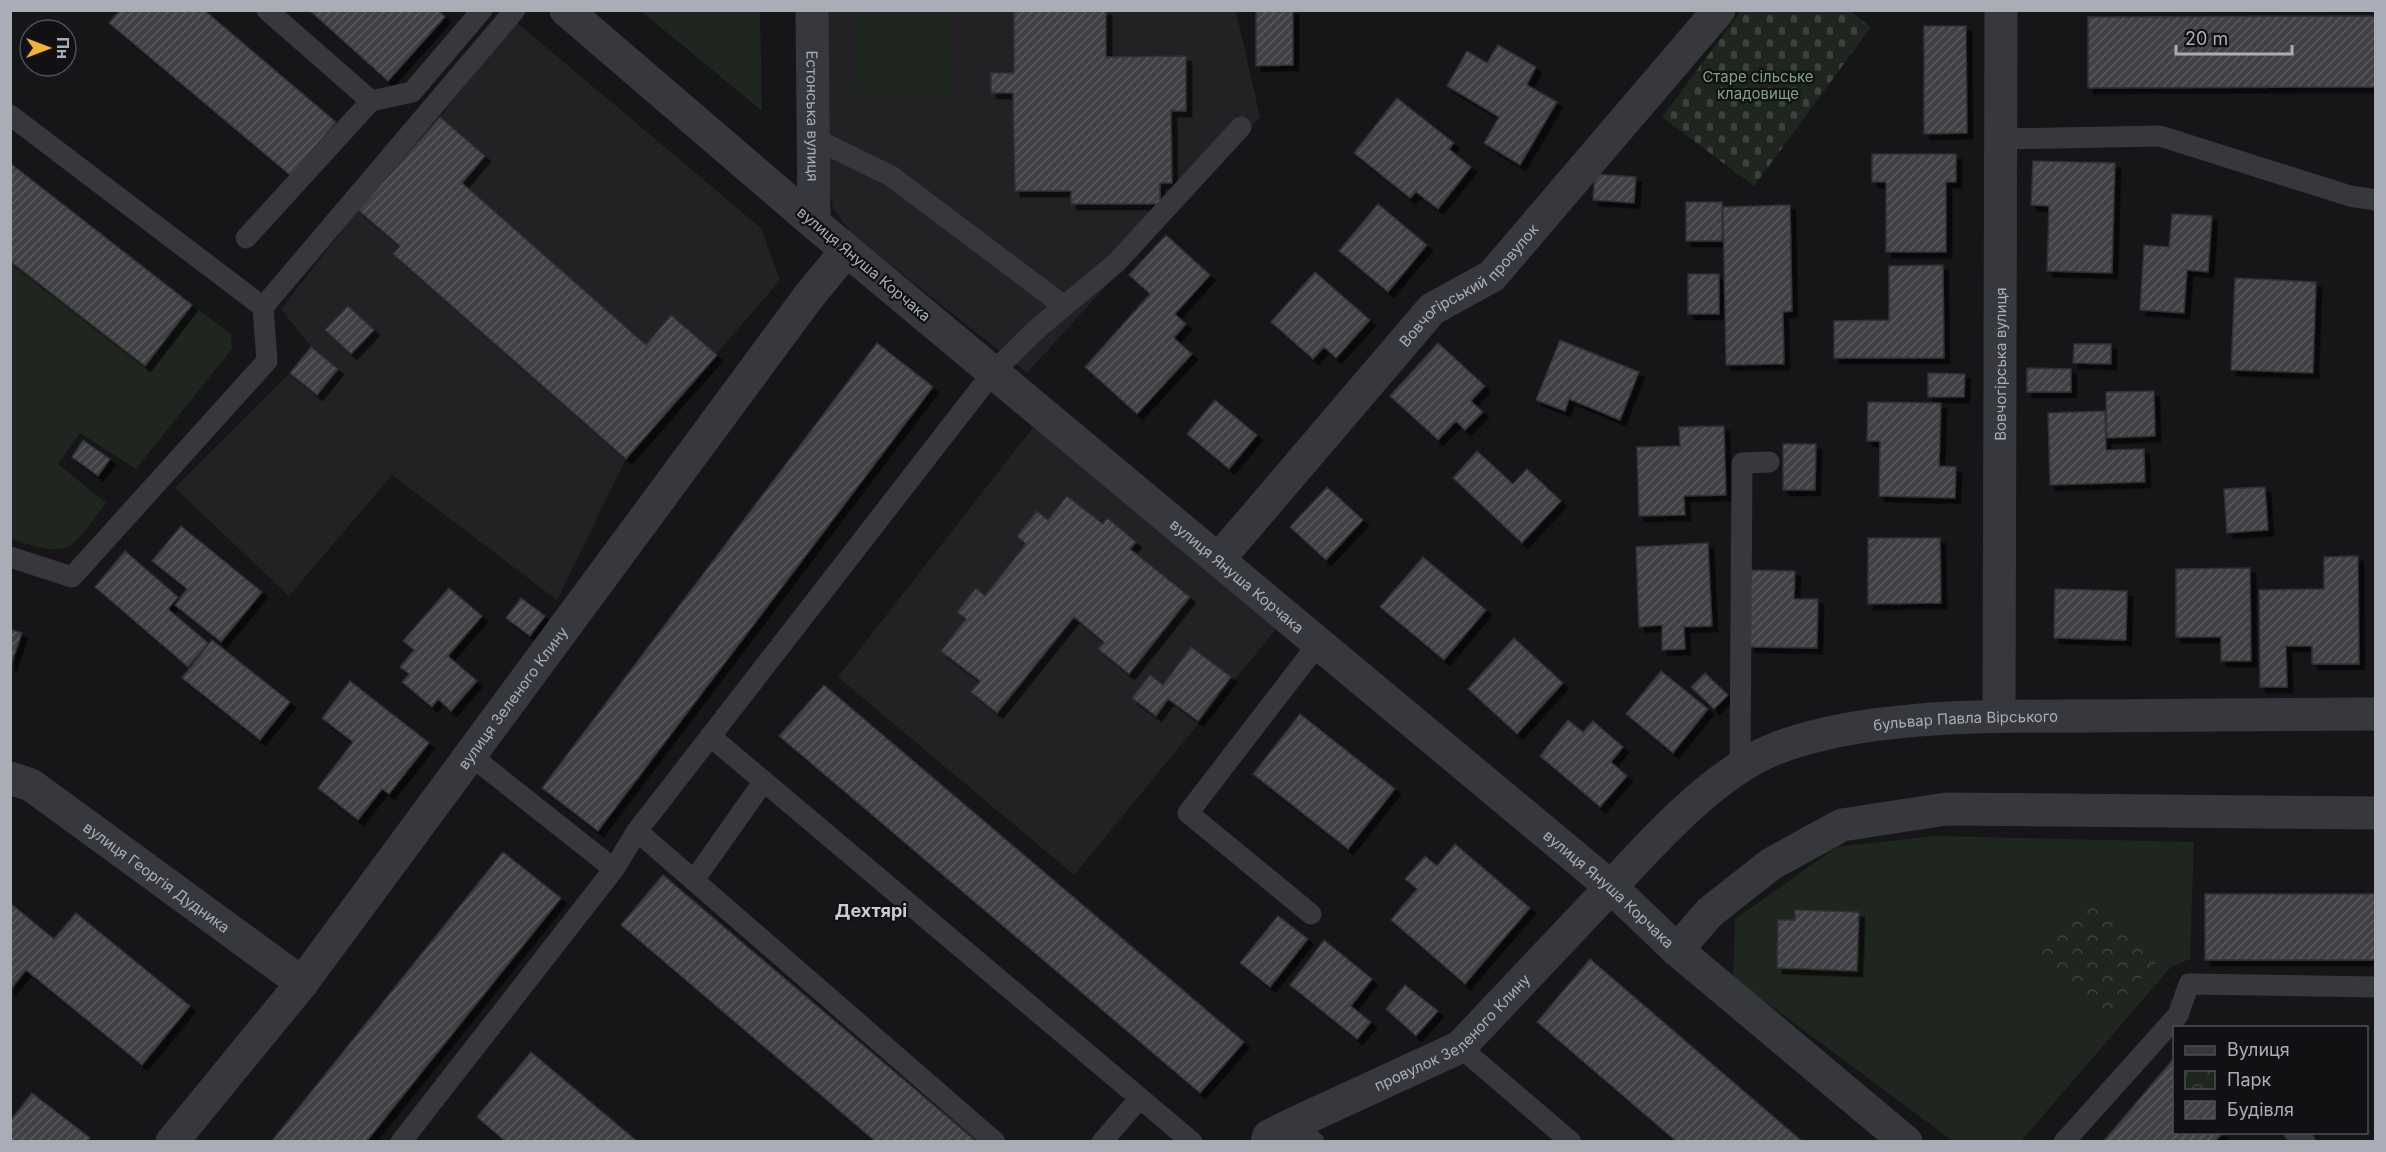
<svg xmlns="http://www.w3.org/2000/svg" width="2386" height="1152" font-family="Inter,sans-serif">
<defs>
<pattern id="cemetery-stones" width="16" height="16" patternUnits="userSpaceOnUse" patternTransform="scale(1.5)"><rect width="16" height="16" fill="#1e261f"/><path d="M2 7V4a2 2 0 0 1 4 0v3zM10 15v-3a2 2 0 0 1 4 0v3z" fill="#3c433d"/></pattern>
<pattern id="park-crowns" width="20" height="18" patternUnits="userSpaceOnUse" patternTransform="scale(1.5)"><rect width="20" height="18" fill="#1e261f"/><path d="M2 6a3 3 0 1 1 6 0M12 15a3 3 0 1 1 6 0" fill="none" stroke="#3c433d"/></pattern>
<pattern id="building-hatch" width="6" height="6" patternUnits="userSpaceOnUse" patternTransform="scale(1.5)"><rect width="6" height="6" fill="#404145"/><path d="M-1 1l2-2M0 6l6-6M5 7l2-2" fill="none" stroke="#595a5e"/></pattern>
<filter id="shadow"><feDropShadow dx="5.5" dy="5.5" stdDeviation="0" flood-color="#0009"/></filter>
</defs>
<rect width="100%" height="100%" fill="#161618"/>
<path fill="#222225" d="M823,11H1236L1260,117L1027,373L852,234L833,208L825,163Z
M515,21L761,228L780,280L626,459L557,600L392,475L289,596L175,488L290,373L311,347L281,309L358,210L440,117Z
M1039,420L1283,621L1074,875L838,677Z"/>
<path fill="#1e261f" d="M641,11H760L762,110H761Z
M857,11H949L950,102L856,92Z
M10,261L145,366L192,305L231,334L232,349L136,469L80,433L58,464L106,503C68,552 73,559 11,539Z
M1934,836L2194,842L2190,959L2171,967L2021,1141H1953L1733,978L1735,919L1837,847Z"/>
<path fill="url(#cemetery-stones)" d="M1741,11H1850L1871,27L1754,186L1662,117Z"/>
<path fill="url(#park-crowns)" d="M2090,898L2157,962L2104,1019L2036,954Z"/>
<path fill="url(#building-hatch)" stroke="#303034" stroke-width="1.5" filter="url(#shadow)" d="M120,10H204L336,122L291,176L109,23Z
M309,10H438L445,17L388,81Z
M1014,10H1106V57L1186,56V111H1171L1172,183H1160V204H1071V191H1015L1013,93H991V73H1014Z
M1256,10H1293V65L1256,66Z
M2376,16V87L2088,88V17Z
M1924,26H1966L1967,133L1924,134Z
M1498,45L1536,67L1527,85L1557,102L1520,165L1484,143L1499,117L1447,86L1467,51L1487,63Z
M1397,98L1454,143L1449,149L1471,167L1438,209L1416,192L1410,198L1354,153Z
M440,117L485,156L462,183L646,345L671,315L717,355L626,459L393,254L400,246L358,210Z
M1872,154H1956V182H1946V252H1886V182H1872Z
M2033,161L2115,163L2112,273L2047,271L2049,206L2031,205Z
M10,163L192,305L145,366L10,261Z
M1595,174L1636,177L1634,203L1593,200Z
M1686,202H1722V241H1686Z
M1378,204L1427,245L1388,292L1339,251Z
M1790,205L1792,311L1783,312L1784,364L1726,365L1723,207Z
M2172,214L2212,216L2208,272L2187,270L2184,313L2140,310L2144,245L2169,247Z
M1166,235L1210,275L1175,314L1186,324L1174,338L1192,354L1137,414L1085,367L1150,294L1129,275Z
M1943,265L1944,358H1834V321L1889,320V266Z
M1315,272L1370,320L1336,358L1324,347L1313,359L1271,322Z
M1688,274H1719V314H1688Z
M2235,278L2316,282L2313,373L2231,370Z
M348,306L374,330L351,354L325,330Z
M1560,340L1639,372L1620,420L1569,399L1565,411L1536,400Z
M877,343L933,387L598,831L542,788Z
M1438,343L1485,386L1471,401L1483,412L1465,430L1456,421L1438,440L1390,396Z
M2074,344H2111V364L2073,363Z
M311,347L338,369L317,395L290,373Z
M2027,368L2071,369V392H2027Z
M1928,373L1965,374L1964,397H1928Z
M2154,391L2155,436L2107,438L2106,392Z
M1215,400L1257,435L1229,469L1187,434Z
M1868,402L1941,403L1939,466L1956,467L1955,498L1879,496L1880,441H1867Z
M2105,411L2106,450L2144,449L2145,482L2050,485L2048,413Z
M1724,426L1726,495L1684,496L1685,515L1639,516L1637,447L1680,446L1679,427Z
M83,440L110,459L98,476L72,457Z
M1783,444H1816L1815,490H1783Z
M1477,451L1513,484L1527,469L1561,501L1522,543L1453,478Z
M1327,487L1363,520L1326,560L1290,527Z
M2265,487L2268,530L2227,533L2224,489Z
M1067,496L1103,524L1107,518L1136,542L1130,549L1190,597L1129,674L1098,649L1104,642L1074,617L997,713L971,692L980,681L941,651L966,619L957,612L976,588L985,596L1026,544L1017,536L1037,511L1048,520Z
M181,526L262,592L221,642L175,605L187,589L152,561Z
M1868,538H1940L1941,603L1868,604Z
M1708,543L1712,626L1684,627L1685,649L1662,650V625L1639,627L1636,547Z
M125,551L178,597L168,609L208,643L188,667L95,587Z
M2358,556L2359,664H2312V646H2286L2287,687H2260L2259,590L2324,589V557Z
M1423,557L1486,610L1444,660L1380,607Z
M2250,568L2251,661H2221V637H2176V569Z
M1749,570L1795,571L1794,599H1818L1817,648L1749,647Z
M449,588L482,616L448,656L477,681L451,711L438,699L432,707L402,682L409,674L400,667L414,650L403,641Z
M2055,589L2127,591L2126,640L2054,638Z
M521,598L545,616L530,636L506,618Z
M10,629L22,633L10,668Z
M1514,638L1563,683L1517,734L1468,689Z
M212,640L290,702L260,740L182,678Z
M1191,647L1231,677L1198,721L1168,699L1156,716L1132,698L1150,675L1163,685Z
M1661,671L1708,709L1673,753L1626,714Z
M1705,673L1728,695L1714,709L1691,687Z
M350,681L429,743L389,794L382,789L358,820L318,788L353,742L322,718Z
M824,685L1244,1042L1200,1093L779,736Z
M1300,714L1395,789L1348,849L1253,774Z
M1568,720L1583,732L1593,721L1623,747L1611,762L1627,776L1600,807L1540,756Z
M1455,844L1530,908L1465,984L1391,920L1417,889L1405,879L1425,856L1437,866Z
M503,852L561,898L366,1142H271Z
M663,875L977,1142H876L621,925Z
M2205,894H2376V960H2205Z
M10,903L54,939L76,913L190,1006L142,1065L26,970L10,990Z
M1795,910L1859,912L1857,971L1777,968L1778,920H1795Z
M1278,916L1308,939L1270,987L1240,963Z
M1324,940L1372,979L1351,1006L1371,1022L1357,1039L1290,985Z
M1590,959L1803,1142H1677L1537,1022Z
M1405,985L1438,1011L1416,1036L1386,1009Z
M531,1052L638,1142H506L477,1117Z
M2174,1058V1132H2223L2215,1142H2103Z
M32,1093L90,1138L87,1142H10V1121Z"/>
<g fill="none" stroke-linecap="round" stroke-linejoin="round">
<path stroke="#37383d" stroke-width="21" d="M267,10L371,101
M10,115L263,307
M813,138L891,176L1064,306
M2000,139L2160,136L2350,196L2376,200
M246,238L371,101L412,92L482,10
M10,557L72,577L267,361L263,307L515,10
M710,736L1192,1142
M1740,769L1742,463L1769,462
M637,831L995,1142
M614,869L637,831L993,372L1038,328L1116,263L1241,127
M694,880L764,781
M1311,914L1188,813L1318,644
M1460,1047L1571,1142
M1293,1124L1314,1142
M2294,1132L2305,1142
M401,1142L614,869L470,755
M1102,1142L1139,1099
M2064,1142L2178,1015L2189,984L2376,987"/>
<g stroke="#37383d" stroke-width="33">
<path d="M566,10L814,223"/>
<path id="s1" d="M1218,560L1432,309L1492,276L1719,10"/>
<path id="s2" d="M1999,716L2001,10"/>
<path id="s3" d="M10,778L31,785L302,983"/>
<path d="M1677,950L1906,1142"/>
<path id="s4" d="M172,1142L302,983L809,296L847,250"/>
<path id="s5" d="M1267,1142L1269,1136L1293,1124L1460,1047L1611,887"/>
</g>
<g stroke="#37383d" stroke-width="33">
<path id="s6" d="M812,10L814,223L1611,887L1677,950L1710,912L1771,864L1842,825L1946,809L2376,813"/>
<path id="s7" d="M1611,887C1652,842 1715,773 1772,750C1861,714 1990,716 2086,716C2182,715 2279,715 2376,714"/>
</g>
</g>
<g text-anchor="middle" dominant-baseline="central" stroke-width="4.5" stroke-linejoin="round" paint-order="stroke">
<g font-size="15" fill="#7fa381" stroke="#111113">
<text x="1758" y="76">Старе сільське<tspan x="1758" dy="17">кладовище</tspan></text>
</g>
<g font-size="15" fill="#a8adb8" stroke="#111113">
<text stroke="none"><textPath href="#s6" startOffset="106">Естонська вулиця</textPath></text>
<text transform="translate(864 264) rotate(40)">вулиця Януша Корчака</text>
<text stroke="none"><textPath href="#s1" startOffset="374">Вовчогірський провулок</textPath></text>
<text stroke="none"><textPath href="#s2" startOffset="352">Вовчогірська вулиця</textPath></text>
<text stroke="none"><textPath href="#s6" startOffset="764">вулиця Януша Корчака</textPath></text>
<text stroke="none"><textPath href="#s4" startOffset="560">вулиця Зеленого Клину</textPath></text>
<text stroke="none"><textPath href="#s7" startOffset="410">бульвар Павла Вірського</textPath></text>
<text stroke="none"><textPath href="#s3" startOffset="178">вулиця Георгія Дудника</textPath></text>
<text stroke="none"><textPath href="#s6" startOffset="1250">вулиця Януша Корчака</textPath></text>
<text stroke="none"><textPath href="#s5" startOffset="219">провулок Зеленого Клину</textPath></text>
</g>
<g font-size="18" font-weight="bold" fill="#c9ccd4" stroke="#111113">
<text x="871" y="910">Дехтярі</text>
</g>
</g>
<rect width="2386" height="1152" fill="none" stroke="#a8adb8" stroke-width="24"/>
<rect x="2173" y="1026" width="195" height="108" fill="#111113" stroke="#4d4f55" stroke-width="1.5"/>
<rect x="2185" y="1046" width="30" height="9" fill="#37383d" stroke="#4d4f55" stroke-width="1.5"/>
<text x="2227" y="1056" font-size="18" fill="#a8adb8">Вулиця</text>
<rect x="2185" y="1071" width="30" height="18" fill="url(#park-crowns)" stroke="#4d4f55" stroke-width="1.5"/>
<text x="2227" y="1086" font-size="18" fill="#a8adb8">Парк</text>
<rect x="2185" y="1101" width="30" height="18" fill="url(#building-hatch)" stroke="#4d4f55" stroke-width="1.5"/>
<text x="2227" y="1116" font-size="18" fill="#a8adb8">Будівля</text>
<g transform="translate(48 48) rotate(90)"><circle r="28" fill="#111113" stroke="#4d4f55" stroke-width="1.5"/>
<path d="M0-4.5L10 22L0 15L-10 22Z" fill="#f2b134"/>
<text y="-9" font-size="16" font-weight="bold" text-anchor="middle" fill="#a8adb8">Пн</text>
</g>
<path d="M2176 45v9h116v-9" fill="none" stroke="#a8adb8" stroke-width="3"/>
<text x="2185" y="45" font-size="18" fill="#a8adb8" stroke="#111113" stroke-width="4.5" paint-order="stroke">20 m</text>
</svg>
